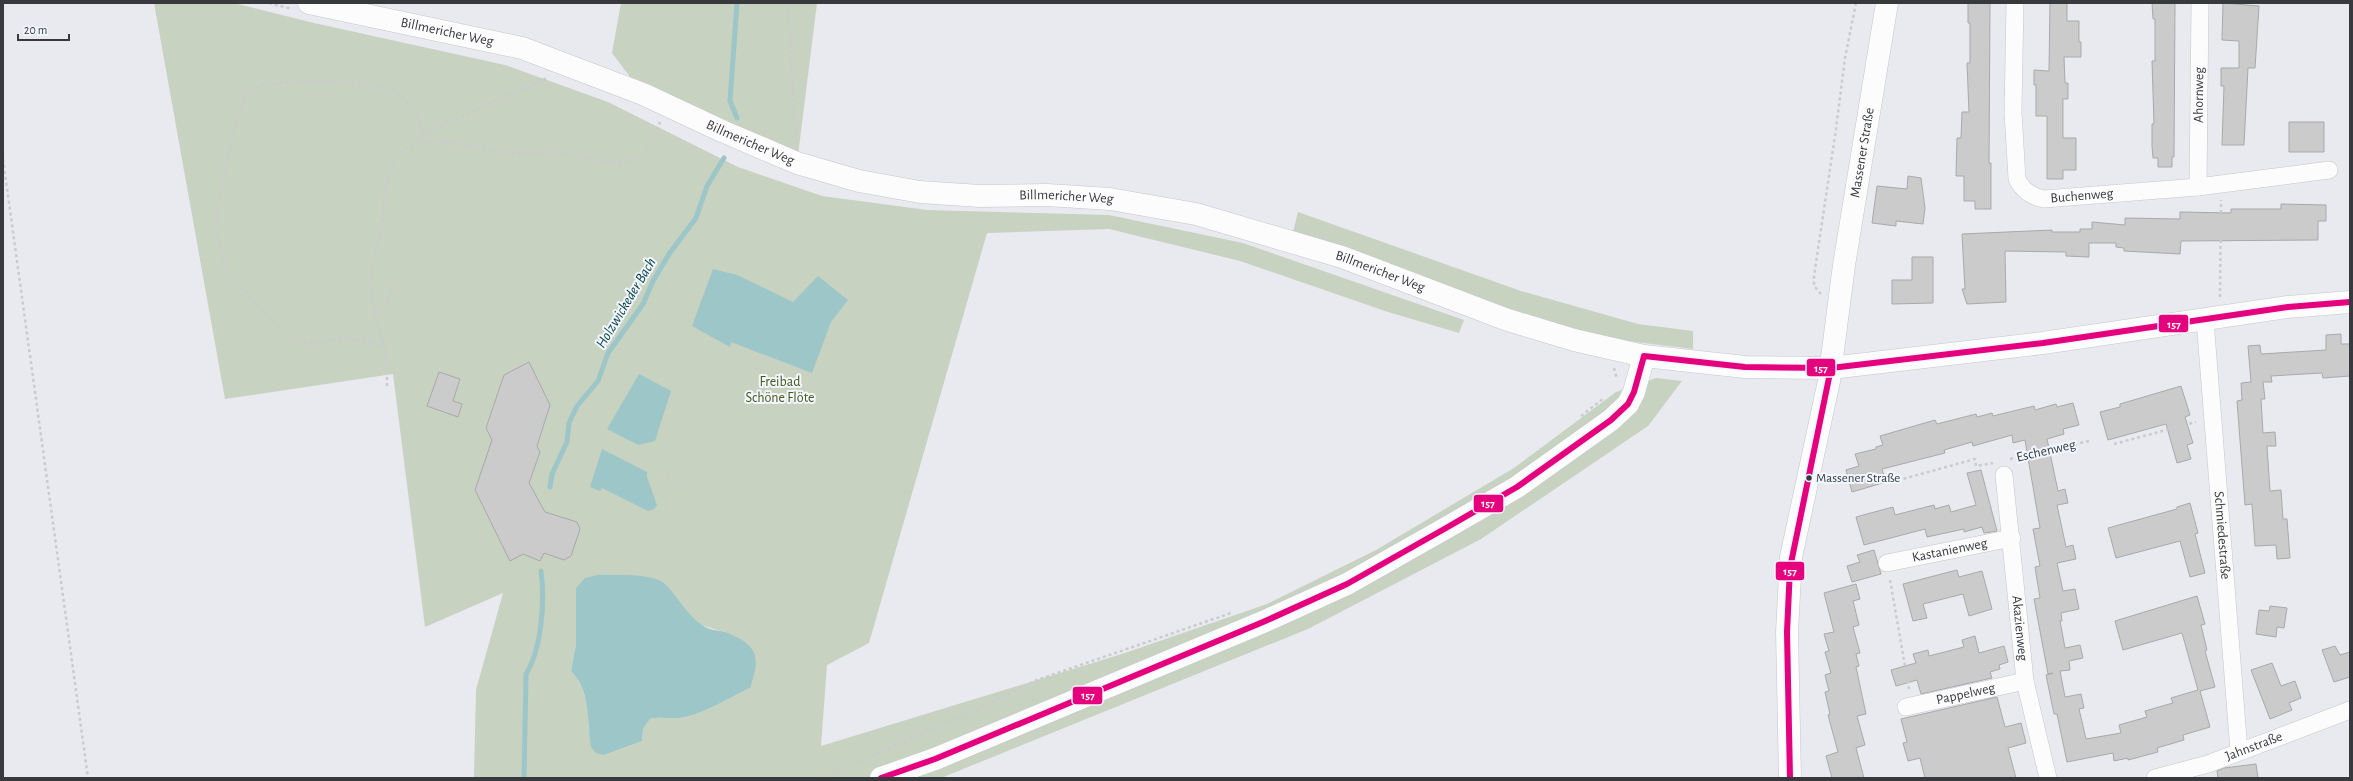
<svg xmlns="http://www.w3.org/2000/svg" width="2353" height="781" font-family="'Alegreya Sans',sans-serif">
<rect width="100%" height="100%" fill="#e8eaf0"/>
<path fill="#c8d2c0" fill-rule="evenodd" d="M154,3H234L314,23L505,65L608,102L738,167L822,196L927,210L1109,215L1243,243L1464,320L1459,333L1388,312L1240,261L1109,229L987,233L869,643L827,665L821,746L1122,654L1267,604L1376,550L1514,468L1616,392L1656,378L1682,381L1648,426L1481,539L1308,629L941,778H474L476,690L503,593L425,627L393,374L225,399ZM664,583L692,618L703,626L725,632L750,688C730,698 708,711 687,717C674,720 662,716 650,719L643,729L642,741L604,755L589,731L588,708L583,690L577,677L571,671L576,644V596Z
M621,3H817L797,163L643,94L612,53Z
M1298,212L1521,291L1638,324L1693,331V349L1619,340L1508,311L1293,232Z"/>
<path fill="#9cc6c7" d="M713,269L737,275L793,302L818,276L848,300L831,322L812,373L731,342L730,347L692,326Z
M639,374L671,391L655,441L638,445L607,429Z
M602,449L647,472V477L657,505L654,509L648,511L602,488L600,491L590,487Z
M597,575C612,575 654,573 665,584C678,597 687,615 702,625C708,630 717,630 725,632C758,645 761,656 750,688C729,698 709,711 686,717C673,720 662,716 650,719L643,729L642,741L604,755L596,753L591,747C587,722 591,690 571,671L576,644V588L585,578Z"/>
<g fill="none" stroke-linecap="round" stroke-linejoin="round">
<path stroke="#9cc6c7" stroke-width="5" d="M737,3L730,101L737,118
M550,487L552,474L567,442L569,423L577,406L598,381L608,353L643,304L653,281L669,254L696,218L707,186L724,158
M524,778L526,674C542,648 545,601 541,571"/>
</g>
<path fill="#cbcbcc" stroke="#a8a9aa" d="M1968,3H1990L1989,163H1991V209H1975V201H1964V176H1956L1957,138H1961L1962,112H1969L1967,63H1970V23H1968Z
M2050,3H2067V21H2079V42H2081V57H2064L2065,83H2068V99H2063V138H2076V170H2063V179H2047V116H2036V85H2034V70L2049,71Z
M2152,3H2175L2174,157H2172V167H2158V158H2153L2152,146V124H2154L2152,61H2155V19H2153Z
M2223,3L2259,6L2255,68H2248L2244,145H2222L2224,86H2221V68H2239V41L2222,40Z
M2289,122H2324V152H2289Z
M1908,176L1921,178L1925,208L1923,224L1896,221V226L1872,223L1877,186L1907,189Z
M2281,204L2326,205V221H2318V240L2181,241L2180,254L2124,251V248L2116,247V243H2089V257L2066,256V252L2005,251L2006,302L1967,304L1962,289H1965L1962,234L2052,230V232H2080V229H2092V222L2125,225V218L2180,219V212L2231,213V209H2281Z
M1912,257H1933V303L1892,304V280H1912Z
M2341,334V344H2350V376L2323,378L2322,373L2287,375L2271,376L2272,382H2263L2265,399H2261L2263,433L2275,432L2276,446H2267L2270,491L2281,490L2283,519H2287L2290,558L2277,559L2276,545L2255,546L2252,504L2245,505L2237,401L2242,400L2241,383L2251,382L2248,346L2260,345L2261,354L2326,350V335Z
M529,362L550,405L537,446L540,452L529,483L545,512L577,522L580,529L571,556L564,560L544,553L540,561L523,554L510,561L475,490L492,440L486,428L504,375Z
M439,372L460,379L453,401L462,404L458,417L427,406Z
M2181,386L2190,415L2185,417L2193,443L2187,445L2191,459L2177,463L2166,424L2108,440L2100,412L2120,407V404Z
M2073,403L2079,425L2063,429L2064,434L2047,439L2058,491L2065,489L2068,503L2057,505L2066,547L2073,545L2076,559L2057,563L2063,591L2075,589L2079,609L2061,613L2062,621H2060L2065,648L2080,645L2083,658L2069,661L2070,670L2060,671L2065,697L2081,694L2084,708L2079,709L2086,739L2121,733L2119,725L2147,717L2145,711L2173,703L2171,698L2198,690L2182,633L2123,650L2115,621L2197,596L2205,624L2201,625L2207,650L2205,651L2215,687L2200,691L2210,727L2183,735L2184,740L2157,748L2158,752L2128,760V758L2114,761L2113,753L2067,762L2057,714H2054L2046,675L2053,673L2048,674L2034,599L2040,598L2035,567L2040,566L2033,529L2040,528L2025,440L2013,443L2012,435L1973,446L1972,442L1944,450L1945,453L1882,469L1886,482L1852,492L1846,470L1859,466L1855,454L1876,449V447L1883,445L1880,436L1935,420L1937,424L1976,414L1977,417L1992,413L1993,416L2034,406L2035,410L2056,404L2057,407Z
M1981,470L1997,531L1984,533L1982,527L1964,532V529L1927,537L1925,529L1864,545L1856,517L1893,507L1895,515L1934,505L1935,509L1949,505L1951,512L1976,505L1967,473Z
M2190,503L2198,533L2195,534L2205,573L2190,577L2180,541L2116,558L2108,528L2177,509V507Z
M1874,550L1881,574L1852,582L1847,566L1860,562L1857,555Z
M1957,570L1959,577L1982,571L1992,609L1969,616L1963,594L1923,604L1927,618L1913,621L1903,584Z
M1856,584L1860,599L1853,601L1859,625L1853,627L1860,653L1856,654L1859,666L1856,667L1866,714L1857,716L1865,745L1856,748L1864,778H1832L1826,756L1838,752L1828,715L1830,714L1825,692L1829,691L1825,675L1831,673L1825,652L1829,651L1824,634L1834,632L1824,593Z
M2270,606L2287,608L2284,628L2277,627L2276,637L2256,634L2259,610L2269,611Z
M1975,636L1979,653L2004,646L2008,662L1999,665L2000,669L1990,672L1992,678L1921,694L1917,680L1896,686L1891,670L1916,663L1913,654L1928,650L1929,656L1964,647L1962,640Z
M2335,646L2340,655L2350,652V677L2334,682L2322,650Z
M2272,663L2281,686L2295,681L2301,698L2289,703L2292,710L2270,719L2251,670Z
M1997,697L2005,727L2021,723L2026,743L2008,748L2016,778H1925L1920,758L1908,761L1903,743L1907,742L1901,719Z
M2256,764L2258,778H2218L2217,771L2224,768Z"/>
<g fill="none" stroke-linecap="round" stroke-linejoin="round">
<defs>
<g id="street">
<path id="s1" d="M2015,3L2013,112L2017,179C2023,191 2031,196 2044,199L2198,187L2329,170"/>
<path id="s2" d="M2198,187L2200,3"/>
<path id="s3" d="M2205,320L2239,751"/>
<path id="s4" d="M2004,475L2025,681L2048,778"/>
<path id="s5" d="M1887,563L2012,538"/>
<path id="s6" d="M1906,707L2025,681"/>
<path id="s7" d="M2155,778L2208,764L2350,710"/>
</g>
<g id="secondary">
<path id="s8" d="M309,3L522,48L643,94L722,131L797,163L859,181L920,192L980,196L1047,195L1110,199L1196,214L1342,257L1505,319L1574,340L1644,356L1745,367L1831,368L2043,343L2288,307L2350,302"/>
<path d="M881,778L935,759L1263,622L1347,584L1446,528L1517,487L1611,420L1628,404L1634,392L1644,356"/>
<path id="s9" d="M1790,778L1787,632L1791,557L1829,381L1844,265L1887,3"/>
</g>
</defs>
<use href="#street" stroke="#c4c6ca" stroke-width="18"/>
<use href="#secondary" stroke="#c4c6ca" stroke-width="23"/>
<path stroke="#cacbcd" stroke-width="2.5" stroke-dasharray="3 3" stroke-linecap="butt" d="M269,3L292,9
M788,3L796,142
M423,134L547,78
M3,159L88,778
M1821,294L1814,286V276L1836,129L1845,58L1856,3
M2220,297L2221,200
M374,311L388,303L391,289L399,282
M383,345C370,342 355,338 342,338C330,339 321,345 309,343C291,339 278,325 265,312C253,300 238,288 229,272C211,240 218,200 226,166C229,149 239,100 252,90C268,77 379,79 396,92C410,102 419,118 423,134L419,143
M1614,368L1617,379
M387,386C387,374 387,361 385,349C380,329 373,311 371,291C369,271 377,250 381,231C385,209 382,179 395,160C419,124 486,153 521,154C536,154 551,150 566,153C588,157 613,168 635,158C650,152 655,137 660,122
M1581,416L1604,398
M2114,444L2196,422
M2010,459L2089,441
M661,474L678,483
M1892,482L1975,459L1976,466L1993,463
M1890,580L1909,689
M822,778L964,715L1037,680L1231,613"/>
<use href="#street" stroke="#fcfcfd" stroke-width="17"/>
<use href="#secondary" stroke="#fcfcfd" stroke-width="22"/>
<defs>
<path id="bus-1" d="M1644,356L1745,367L1831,368L2043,343L2288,307L2350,302
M881,778L935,759L1263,622L1347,584L1446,528L1517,487L1611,420L1628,404L1634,392L1644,356
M1790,778L1787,632L1790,568L1831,368"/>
</defs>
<use href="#bus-1" stroke="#f2f6fe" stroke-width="9"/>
<use href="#bus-1" stroke="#e5007d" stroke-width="6"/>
</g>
<circle fill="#37393d" stroke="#f2f6fe" stroke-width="1.5" cx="1809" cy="478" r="3.5"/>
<g text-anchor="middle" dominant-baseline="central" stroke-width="4" stroke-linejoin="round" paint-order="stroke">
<g font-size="13" fill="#37393d" stroke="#f2f6fe" text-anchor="start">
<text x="1816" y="478">Massener Straße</text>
</g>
<g font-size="14" fill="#37393d" stroke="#f2f6fe">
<text stroke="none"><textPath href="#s8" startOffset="141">Billmericher Weg</textPath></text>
<text stroke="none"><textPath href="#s2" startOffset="92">Ahornweg</textPath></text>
<text stroke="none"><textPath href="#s8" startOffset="465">Billmericher Weg</textPath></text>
<text stroke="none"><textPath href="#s9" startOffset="632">Massener Straße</textPath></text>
<text stroke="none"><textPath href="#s1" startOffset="249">Buchenweg</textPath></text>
<text stroke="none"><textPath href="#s8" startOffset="789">Billmericher Weg</textPath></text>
<text stroke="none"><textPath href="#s8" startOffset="1113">Billmericher Weg</textPath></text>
<text transform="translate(2046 451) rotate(-13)">Eschenweg</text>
<text stroke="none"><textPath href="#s3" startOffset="216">Schmiedestraße</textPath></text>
<text stroke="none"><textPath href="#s5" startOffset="64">Kastanienweg</textPath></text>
<text stroke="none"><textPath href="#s4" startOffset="154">Akazienweg</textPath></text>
<text stroke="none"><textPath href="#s6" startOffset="61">Pappelweg</textPath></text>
<text stroke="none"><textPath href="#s7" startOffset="104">Jahnstraße</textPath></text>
</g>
<g font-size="14" fill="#44591a" stroke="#f2f6fe">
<text x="780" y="382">Freibad<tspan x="780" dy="16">Schöne Flöte</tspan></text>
</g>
<g font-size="15" font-style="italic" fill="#053f40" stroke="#f2f6fe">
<text transform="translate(626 303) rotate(-59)">Holzwickeder Bach</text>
</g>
</g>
<g stroke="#f2f6fe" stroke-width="1.5">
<rect x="2158" y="314" width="31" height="19" rx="4" fill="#e5007d"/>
<rect x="1806" y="358" width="30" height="19" rx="4" fill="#e5007d"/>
<rect x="1473" y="494" width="31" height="19" rx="4" fill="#e5007d"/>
<rect x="1775" y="561" width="30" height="20" rx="4" fill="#e5007d"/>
<rect x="1072" y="686" width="31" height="19" rx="4" fill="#e5007d"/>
</g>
<g font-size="11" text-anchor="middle" font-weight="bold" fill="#fff">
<text x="2174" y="328">157</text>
<text x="1821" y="372">157</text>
<text x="1488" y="507">157</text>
<text x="1790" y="575">157</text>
<text x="1088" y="699">157</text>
</g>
<rect width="2353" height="781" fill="none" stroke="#37393d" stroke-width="8"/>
<path d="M18 34v6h51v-6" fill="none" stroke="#37393d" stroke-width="2"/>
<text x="24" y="34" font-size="12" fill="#37393d" stroke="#f2f6fe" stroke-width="3" paint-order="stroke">20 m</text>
</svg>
